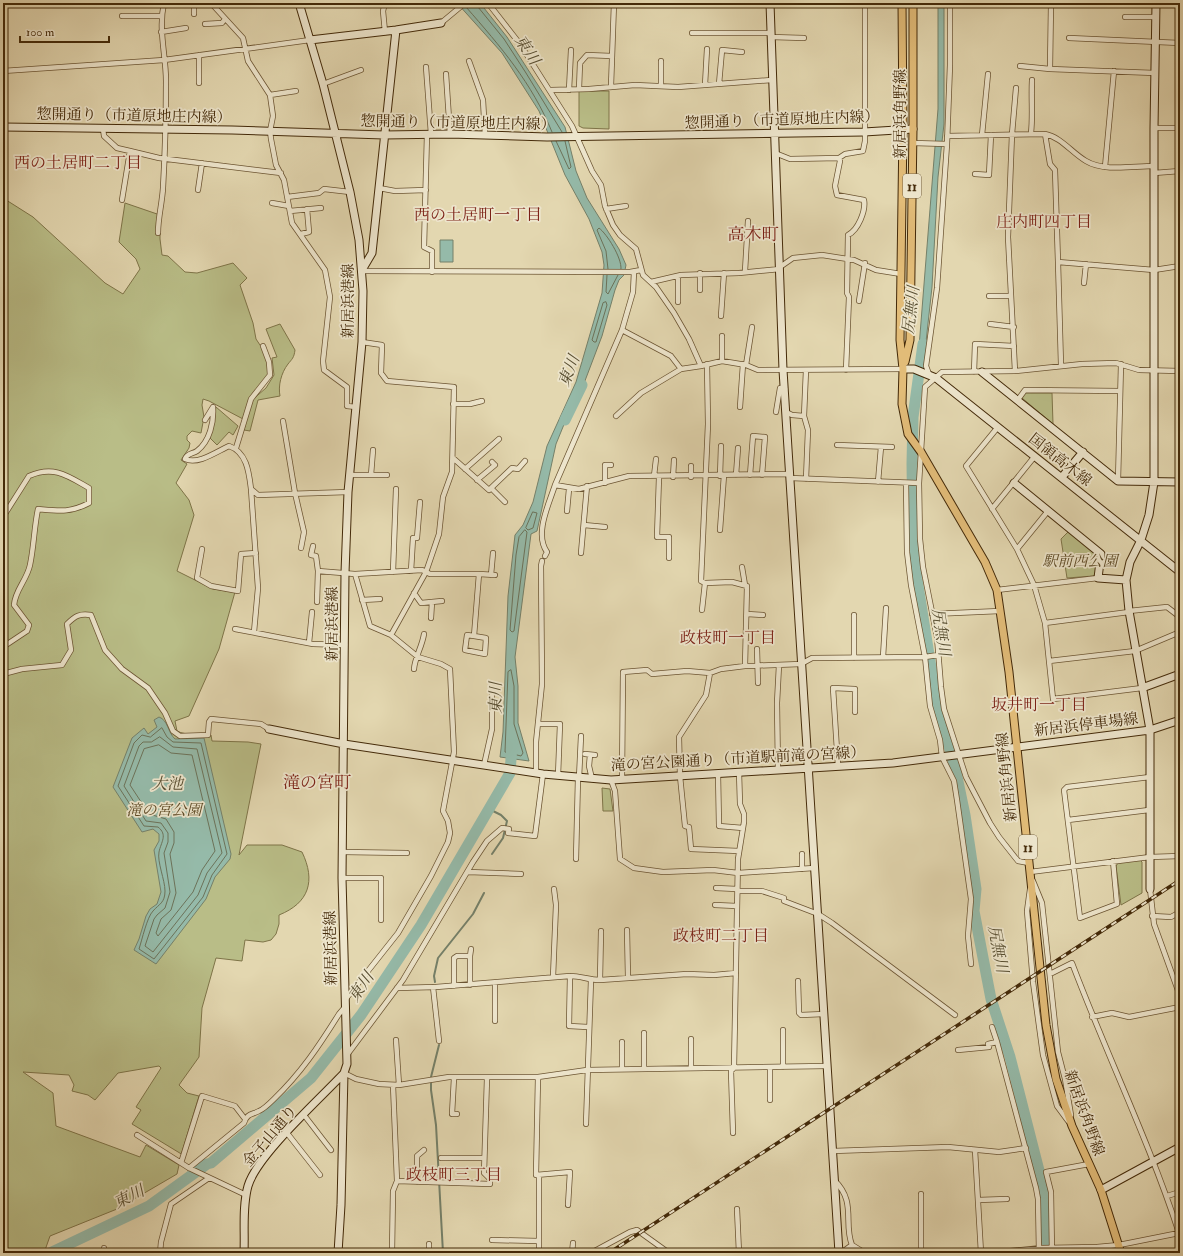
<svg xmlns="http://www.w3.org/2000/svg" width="1183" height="1256" font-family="'IM FELL Double Pica','Noto Serif JP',serif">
<rect width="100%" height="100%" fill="#e3d7b0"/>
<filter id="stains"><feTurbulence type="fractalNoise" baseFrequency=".005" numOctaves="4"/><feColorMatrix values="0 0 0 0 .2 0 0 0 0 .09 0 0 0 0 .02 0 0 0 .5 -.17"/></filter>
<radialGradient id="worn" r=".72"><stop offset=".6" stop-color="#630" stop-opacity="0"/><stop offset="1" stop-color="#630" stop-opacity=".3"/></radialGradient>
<path fill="#b9bd87" stroke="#7e7448" d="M579,91H609V129L583,128L579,126Z
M3,198L33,217L105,283L123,294L140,269L136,259L119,242L125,203L160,215V239L162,255L168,256L185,272L197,273L233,263L247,278L240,285L253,323L256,339L262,348L268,363L269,375L254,392L243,419L209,401L203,399L202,405L204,417L201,433L192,431L187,436V440L190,443L189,448L181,460L187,464L176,483L189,500L194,515L177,571L213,589L235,592L219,649L189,716L175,721L177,731C186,736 201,733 211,735L212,741L248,742L261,744L239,855L247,845H282L302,852C316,881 309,903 279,915V924L276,934L271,940L263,942L245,940L242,961L216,958L202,1008L199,1057L179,1085L187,1093L199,1096L182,1152L183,1155L132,1124L141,1110L136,1107L161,1068L159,1066L118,1073L95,1100L88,1095L72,1091L74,1085L69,1075L23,1072L53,1093L56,1126L140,1157L146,1145L179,1165L177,1174L117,1209L50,1236L44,1253H3Z
M280,324L295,350C294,358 292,359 288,364C281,373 278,386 280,396L258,400L250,431L244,430L251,401L266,388L274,375L272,358L277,357L266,329Z
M1025,393H1052L1053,424L1022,398Z
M216,407L238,426L233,435L229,432L217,445L210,438Z
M1069,531L1097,553L1096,573L1093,576L1067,578L1061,539Z
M602,788L610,789L613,811H603Z
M1140,860L1142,862V893L1121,905L1116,866L1118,863Z"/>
<path fill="#95baa9" stroke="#758069" d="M457,3H480L507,37L565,127L576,171L587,198L619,249L626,265L624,275L619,280L615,290L602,336L583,386L574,400L556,444L537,531L531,534L515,657L518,686V723L529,761L500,757L503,732L508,596L515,535L523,525L533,502L547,446L576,382L602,293L604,265L602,252L589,219L565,175L539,111L502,53Z
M938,3H944V124L938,177L932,287L924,360L919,355V347L938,109Z
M440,240H453V262H440Z
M159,717C168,720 168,733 175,739L204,738L231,854L230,859L215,877L206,899L156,964L134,950L139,939L146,916L150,909L157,904L161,892L154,850L159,841V834L153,829L142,832L113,787L132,738L144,728L148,734L157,727L154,720Z"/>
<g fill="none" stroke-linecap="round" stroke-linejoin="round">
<path stroke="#6c7259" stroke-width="1" d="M477,3L478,7L504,39L526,73L562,132
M466,7C501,47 532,83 552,132
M556,141L569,169L571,167L565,141
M608,269L606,251L597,230L599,228C607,234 622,258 621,269
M607,275L606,292L608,294L618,275
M606,302L607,305L596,342H594L592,340L603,303Z
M533,512L537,513L533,528L528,530L526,528Z
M525,530L527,532L514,631L512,632L510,630L516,555L519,537Z
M511,670L514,686V724L523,753L521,756L505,752L508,672Z
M162,728L167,737L173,742L201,743L227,854L212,875L203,897L154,959L139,949C142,940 147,917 153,911C159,904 165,903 165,891C165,880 157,862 159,852C161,842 168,835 158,827L144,826L118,786L134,743L142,735L150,737Z
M160,737L173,747L197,749L222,853L207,873L198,895L153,952L145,946L154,919L157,915L165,908L170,892L164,853L168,842V833L161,823L146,821L124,786L139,746L143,742H151Z
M159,745L171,753L192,755L215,851L202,870L193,892L158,936L156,933L161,919L171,910L176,893L170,854L174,843V832L166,819L149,814L130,785L144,749Z"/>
<path stroke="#758069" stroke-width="2" d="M489,809L501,815L507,821L503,838L492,854
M435,982L434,976L438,958L473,914L484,893
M439,1045L431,1077V1090L436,1125L443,1253"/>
<path stroke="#95baa9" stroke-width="11" d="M923,344L913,417L912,463L913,537L917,579L937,705L955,767L965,815L976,889L974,911L991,999L1010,1057L1045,1194L1046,1253
M565,420L582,385
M50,1253L149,1206L207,1164L211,1163L311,1078L361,1015L421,925L510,773L512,745"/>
<defs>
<path id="street" d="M194,3V14
M211,3L243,38L248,61L270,95L273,116L270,131L271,139L276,165L284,180L292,223L325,270L330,297L323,361L324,370L347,387V406L356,407
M488,3L520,44L572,126L592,171L601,185L605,206L613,225L620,235L636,249L643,275L656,287L674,313L689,339L701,366L722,361L746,365L758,370L903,369
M1051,3L1050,69L1155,73
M3,4H61
M122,16H161
M1125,17H1156
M441,23L465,3
M205,24L222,23L225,19
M161,32L186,28
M385,32L383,11L385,3
M692,33H771
M771,37L804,38
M1069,38L1180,43
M199,55V83
M469,61L483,100L485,135
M661,61V86
M1020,66L1050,69
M426,67L431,134
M3,71L164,60L310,40
M446,74L450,134
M323,84L361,70
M719,84L722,50L742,52
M705,85L707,49
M611,86L614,3
M579,89L580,63L587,55L612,56
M551,90L589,89L635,85L678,87L772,80
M569,90L571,50
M270,95L296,91
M1154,128H1180
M103,129L104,136L117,148L130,151L159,158L281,173
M1031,133C1033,115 1031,99 1032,80
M427,134L424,247L432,251V272
M1045,134L1050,164L1055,170L1058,262L1154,270L1180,266
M982,135L988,74
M947,136L1045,134C1061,137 1072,153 1086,161C1104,172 1133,166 1154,166
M913,143L947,144
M775,153L790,159L839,158L845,154L863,151L865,141V3
M839,158L840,161L835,186L837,195L864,200C866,211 858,230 848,235L847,293L849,297L846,370
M1105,167L1114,71
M1154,173L1180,171
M975,174L989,175L991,135
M379,188L395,191L426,190
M198,190L202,163
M287,197L319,193L324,189L350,192
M122,200L130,151
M272,203L289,206
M606,209L626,206
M290,211L321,208
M158,233C158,218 162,204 163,188C165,153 166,117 166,81C166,55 158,30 164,3
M301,234L309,232L307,209
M1058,262L1061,365
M780,267L793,258L822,255L854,260L876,270L901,274
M362,271L630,272L641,270
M745,271L748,221
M677,276L678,279V302
M651,282L681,275L739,273L780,269
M1084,283L1086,264
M700,290V273
M989,296H1011
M859,301L865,263
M721,316L724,273
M990,324L1014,327
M722,336V361
M362,342L382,345L381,373L387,381L454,387L452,472L443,497L439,534L426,572L391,635
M707,364L708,424L701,581L705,583L732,582L747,586L745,666L801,664L812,658L925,657L938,655
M746,365L752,327
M681,369L701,366
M1015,371L1008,237L1012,134L1016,88
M974,372L975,344L1014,346
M929,374L926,366L937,288L947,144L950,65V3
M1017,401L1025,390L1120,391
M453,404H470L482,401
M740,407L743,364
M776,412L780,388L785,389
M786,412L792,415L804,416L806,370
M616,416L641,393L681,369L671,356L622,330
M804,416L808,430L806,479
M205,420L213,407C214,422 210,441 197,451C193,454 187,453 185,459C198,465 216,452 229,446C247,452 249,473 251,489L258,495L348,492
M283,421L295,493L304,532L301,548
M998,427L966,466L1017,549L1034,585L1045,623
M837,445L892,447
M236,448L251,399L270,375L269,362L263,346
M453,458L489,490L512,468L518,469L525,461
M465,469L499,439
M349,475H387
M371,475L373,450
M736,475L738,448
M750,475L753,436L765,437L762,475
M654,476L656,459
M720,476L721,446
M659,477L657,537H669V558
M673,477L674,460
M691,477V466
M790,478L919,483
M477,480L495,465L492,462
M1118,481L1121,364
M878,482L881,447
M605,483V465H611
M906,483L907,552L911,585L925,657L930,706L940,740L942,757L954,781L957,800L971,899L968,936L971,964
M555,485L622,330L633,292L634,272
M491,488L505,502
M251,489L258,588L254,632
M992,509L1035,456
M567,511L569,489
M3,517L29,476C54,465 68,476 89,488V503C70,513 59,511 38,509C34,528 34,546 30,565C27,580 15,590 14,605L29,625L27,631L3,647
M584,525L605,527
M720,530L724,475
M313,546L311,555L316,556L318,571L355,574L422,570L430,574H479L474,636L467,635L465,650L485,654L486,638L474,636
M202,549L197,578L211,586L238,591L241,554L256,553
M1017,549L1048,511
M581,553L587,486
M545,556L547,552C534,534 549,504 555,485L579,489L629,476L789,474
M742,567L745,585
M411,571L413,538H417L420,502
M393,572L396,489
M479,574L495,575
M491,575L493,553
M997,590L1098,578
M414,593L421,603L442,601
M362,600L380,599
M317,602L318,571
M702,610L705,583
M1129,611L1167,607L1180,617
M1129,612L1045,623L1053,699L1142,688
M747,614L763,615
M932,614L1000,611
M431,618L432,602
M235,629L313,644L345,645
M309,643L312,612
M757,649L758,683
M883,657L886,608
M854,658V615
M1049,661L1135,651L1180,632
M414,669C415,657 422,647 424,634
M710,673L706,695L679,737L680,776L685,826L689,827L691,849L739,851
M3,674L22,669L62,665L71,650L67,624C75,616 80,613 91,615L105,650L122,669L148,688L165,713L173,731L180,736L208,735L209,722L211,719L261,724L269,729
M539,724H560L558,776
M585,754L595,755
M590,755L589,766L592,779
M484,765L492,729V692
M838,766L833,688L855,689V712
M778,770L777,703L779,665
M536,773V742L542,684L541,566L542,561
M718,773L719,826L743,828
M579,778L581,736
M622,779L623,672L647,670L652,674L687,671L710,673L721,669L745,666
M611,780L615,791L620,859L634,868L663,872L713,870L738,873L814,868
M1068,820L1149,810
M343,852L407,853
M576,859L578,778
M1113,861L1117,904L1080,918L1064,790L1067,787L1150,777
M1029,863L1018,861L999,837L990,823L966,777L944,709L941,687L937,637L923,567L920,539L919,483L925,387L942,372L1015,371L1082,364L1116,363L1139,370L1180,371
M802,869V854
M468,872L521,874
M1030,872L1150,857L1180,856
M342,878H381V920
M1033,881L1042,903L1058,1052L1065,1079L1071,1115
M716,888L737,889
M1030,889L1027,911L1033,982L1043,1055L1057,1106L1068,1121
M1150,889L1154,924L1180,996
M737,891H762L784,898V901L818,914L832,923L955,1015
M715,905L737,906
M1152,916L1171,917L1180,912
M627,930L628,978
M470,956L471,949
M570,976L569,1026L588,1027
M553,977L556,905L554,889
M600,980L601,931
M798,981L799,1013L801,1015L824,1014
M454,986V958L457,956H470V985
M433,987L439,1041
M397,988L436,987L570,976C581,976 589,980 600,980L687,974L714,975L736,973
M345,1000L398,933L431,876L448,842L450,833L448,821L443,811L454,752L450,669L441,664L418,657L391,635L370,626L355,574
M1092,1017L1112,1013L1129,1017L1180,1007
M495,1021V983
M992,1027L997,1042
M644,1033V1069
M691,1039V1068
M396,1040L399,1085
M622,1042V1069
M958,1050L989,1047L988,1044L997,1042L1036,1188L1038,1199L1039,1253
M347,1055L403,980L473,862L487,841L502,828L509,829L508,833L535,836L543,774
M783,1067V1030
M770,1068V1100
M344,1073L356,1079L379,1084L399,1085L449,1077H538L587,1070L827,1066
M538,1077L536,1175L570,1172L568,1205
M454,1078L452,1114H457
M393,1085L397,1181
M304,1115L331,1150
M586,1124L591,980
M287,1133L320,1175
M733,1133L731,1071L734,1068L738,859L744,822V814L740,804L739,772
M137,1135L189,1168L246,1195
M975,1150L981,1253
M833,1151L948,1147L999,1152L1026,1148
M441,1158H484
M181,1163L202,1096L235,1106L245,1119
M189,1168L244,1123C247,1113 252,1115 259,1111C264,1109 270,1103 274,1099C301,1073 319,1046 339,1014L345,1007
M834,1180C857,1202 843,1223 852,1245
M417,1182V1156L424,1150
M921,1194V1253
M1167,1196L1180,1192
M978,1200L1007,1199
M737,1209L739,1253
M492,1240L539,1241
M103,1253L104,1248
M160,1253L161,1242L171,1204L209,1178
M392,1253L393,1191L397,1181L490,1184V1179L484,1173L487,1078
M429,1253V1244
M539,1253V1175
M572,1253L573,1243
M591,1253L630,1232L637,1230L669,1253
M841,1253L852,1245L865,1253
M989,1253L1041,1248L1097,1247L1119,1245L1179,1233C1149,1141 1106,1053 1072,963L1050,974
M1052,1253L1051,1192L1046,1172L1089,1164"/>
<path id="secondary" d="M299,3L323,84L350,192L359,240L363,291L362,342L348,492L345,573L342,878L347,1064L344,1073L341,1205L338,1253
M770,3L783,370L839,1253
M310,40L396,30L441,23
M3,127L232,130L384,135L450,134L547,137L864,132L913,129
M362,270L372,253L396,30
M903,369H914L936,378L1180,572
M982,372L1118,481L1180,482
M1062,477L1083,452
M1014,483L1101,554L1098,578L1126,580
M1180,514V531
M1142,688L1180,674
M269,729L344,744L543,774L611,780L893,763L1150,730L1180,720
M1150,889V730L1129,611L1126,580L1130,562L1141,540L1149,515L1154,482V128L1156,3
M1101,1190L1180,1147
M1179,1233L1180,1235
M244,1253C245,1232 242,1207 248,1186C257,1155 320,1099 344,1073"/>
<path id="primary" d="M902,3L903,129L900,340L903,369L902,404L908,434L921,452L985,562L997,590L1009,672L1046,1025L1056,1079L1072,1126L1101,1190L1121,1253
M905,362L910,340L913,129V3"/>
</defs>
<use href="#street" stroke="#6c5533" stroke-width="6"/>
<use href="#secondary" stroke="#442a09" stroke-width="9"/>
<use href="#primary" stroke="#442a09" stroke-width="9"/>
<use href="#street" stroke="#ede5cc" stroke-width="4.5"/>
<use href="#secondary" stroke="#ede5cc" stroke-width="7"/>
<use href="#primary" stroke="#e2bc78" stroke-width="7"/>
<defs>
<path id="rail" d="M609,1253L1180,880"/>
</defs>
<use href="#rail" stroke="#442a09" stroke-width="3.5"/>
<use href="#rail" stroke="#ede5cc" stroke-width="2" stroke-dasharray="6" stroke-linecap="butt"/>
</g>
<g text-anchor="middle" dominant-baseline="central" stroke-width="3.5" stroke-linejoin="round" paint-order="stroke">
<g fill="#ede5cc" stroke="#776244" stroke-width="1">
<rect x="903" y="174" width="18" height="24" rx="3"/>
<rect x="1019" y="835" width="18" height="24" rx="3"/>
</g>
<g font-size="14" font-weight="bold" fill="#442a09">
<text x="912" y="186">11</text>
<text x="1028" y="847">11</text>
</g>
<g font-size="15" fill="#442a09" stroke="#ede5cc">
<text transform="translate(900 114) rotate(-90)">新居浜角野線</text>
<text transform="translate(134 116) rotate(1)">惣開通り（市道原地庄内線）</text>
<text transform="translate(782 120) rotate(-2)">惣開通り（市道原地庄内線）</text>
<text transform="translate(458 123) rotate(1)">惣開通り（市道原地庄内線）</text>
<text transform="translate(348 301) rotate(-90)">新居浜港線</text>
<text transform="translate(1060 460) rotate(38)">国領高木線</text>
<text transform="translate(332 624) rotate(-90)">新居浜港線</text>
<text transform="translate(1086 725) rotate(-7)">新居浜停車場線</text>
<text transform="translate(738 759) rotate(-3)">滝の宮公園通り（市道駅前滝の宮線）</text>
<text transform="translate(1007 777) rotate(-96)">新居浜角野線</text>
<text transform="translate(331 948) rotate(-91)">新居浜港線</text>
<text transform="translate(1084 1113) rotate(70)">新居浜角野線</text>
<text transform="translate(270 1136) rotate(-50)">金子山通り</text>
</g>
<g font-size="15" font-style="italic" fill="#5b4722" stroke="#ede5cc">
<text x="1080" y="561">駅前西公園</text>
<text x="164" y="810">滝の宮公園</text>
</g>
<g font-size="16" font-style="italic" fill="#584e31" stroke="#ede5cc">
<text transform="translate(527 50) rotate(56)">東川</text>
<text transform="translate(911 310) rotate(-83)">尻無川</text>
<text transform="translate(569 371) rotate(-69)">東川</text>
<text transform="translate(941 632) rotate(81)">尻無川</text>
<text transform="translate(496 698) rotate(-90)">東川</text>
<text x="167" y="784">大池</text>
<text transform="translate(998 949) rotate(79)">尻無川</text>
<text transform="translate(361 987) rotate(-56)">東川</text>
<text transform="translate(129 1197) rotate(-27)">東川</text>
</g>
<g font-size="16" fill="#7a1f14" stroke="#ede5cc">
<text x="78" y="163">西の土居町二丁目</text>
<text x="478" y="215">西の土居町一丁目</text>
<text x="1044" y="222">庄内町四丁目</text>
<text x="728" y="638">政枝町一丁目</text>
<text x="1039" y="705">坂井町一丁目</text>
<text x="721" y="936">政枝町二丁目</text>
<text x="454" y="1175">政枝町三丁目</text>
</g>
<g font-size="17" fill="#7a1f14" stroke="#ede5cc">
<text x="753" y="234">高木町</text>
<text x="317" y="782">滝の宮町</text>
</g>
</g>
<rect width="1183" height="1256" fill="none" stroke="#e3d7b0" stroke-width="16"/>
<rect x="4" y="4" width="1175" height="1248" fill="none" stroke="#442a09" stroke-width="2"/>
<rect x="8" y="8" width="1167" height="1240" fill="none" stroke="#442a09"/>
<path d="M20 36v6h89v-6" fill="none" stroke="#442a09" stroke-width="2"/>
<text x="26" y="36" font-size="12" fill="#442a09" stroke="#ede5cc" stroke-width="3" paint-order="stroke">100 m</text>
<rect width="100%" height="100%" filter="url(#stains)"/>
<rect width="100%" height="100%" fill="url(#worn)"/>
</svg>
